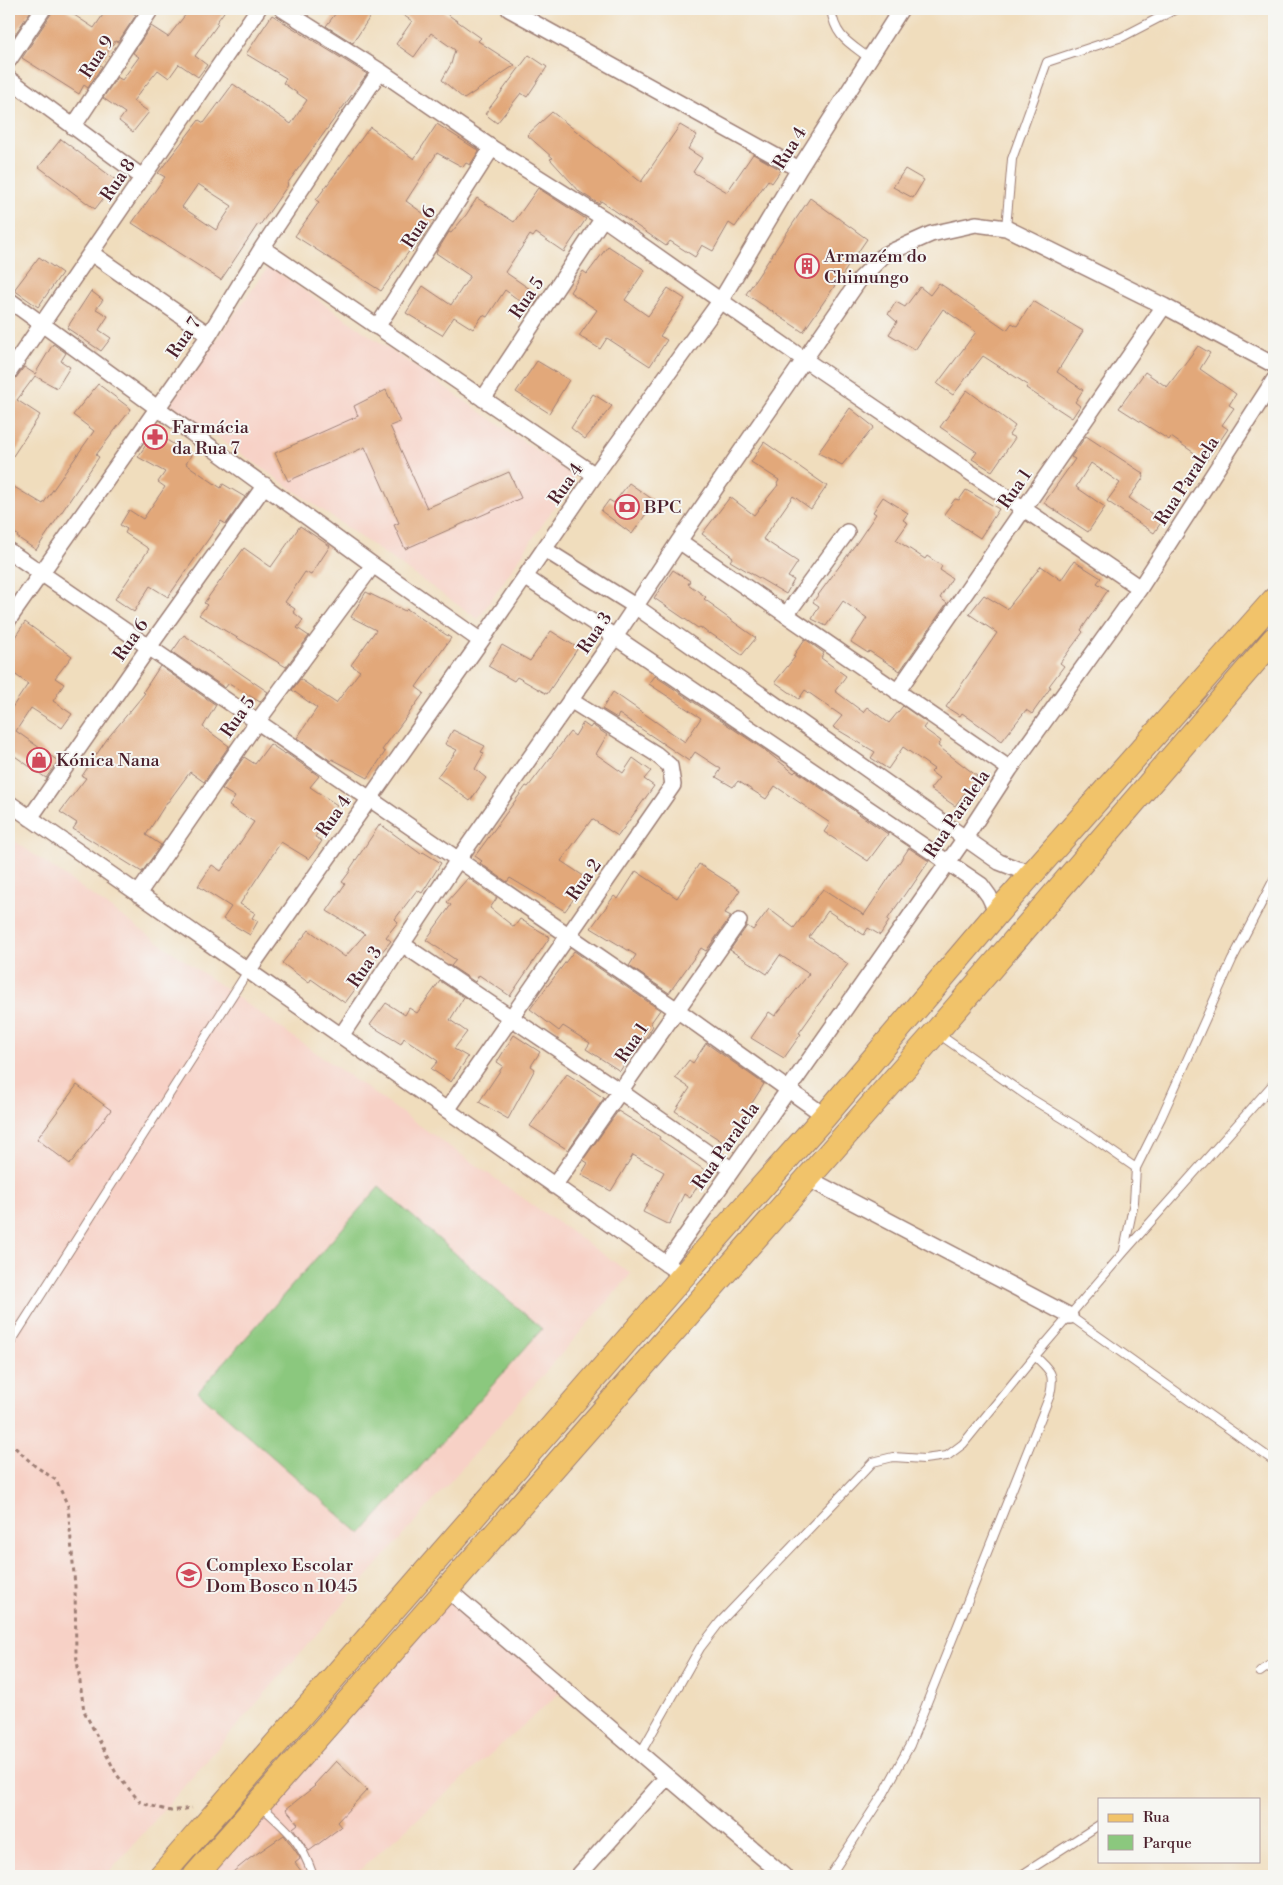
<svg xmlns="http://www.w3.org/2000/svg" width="1283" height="1885" font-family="'Libre Bodoni',serif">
<rect width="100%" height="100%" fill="#f6f6f2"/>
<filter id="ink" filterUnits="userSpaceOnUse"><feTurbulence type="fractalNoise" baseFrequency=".02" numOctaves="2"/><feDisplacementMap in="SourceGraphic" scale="10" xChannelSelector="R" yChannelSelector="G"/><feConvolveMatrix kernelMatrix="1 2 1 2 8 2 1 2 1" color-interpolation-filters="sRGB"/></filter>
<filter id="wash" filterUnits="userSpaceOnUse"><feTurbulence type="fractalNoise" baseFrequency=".0096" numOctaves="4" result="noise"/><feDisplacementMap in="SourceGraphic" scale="20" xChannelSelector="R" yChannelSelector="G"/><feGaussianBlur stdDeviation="1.12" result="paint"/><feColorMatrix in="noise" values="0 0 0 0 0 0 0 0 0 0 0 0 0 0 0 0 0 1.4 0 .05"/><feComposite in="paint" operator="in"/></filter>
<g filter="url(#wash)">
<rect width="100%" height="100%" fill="#f0ddbd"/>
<path fill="#f7d1c6" d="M269,266L575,477L478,619L170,404Z
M9,837L631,1274L106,1876H9Z
M448,1590L564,1689L353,1876H195Z"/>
<path fill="#8bc87e" stroke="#6a7454" d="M379,1187L542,1329L361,1534L198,1392Z"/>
<g id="blocks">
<path fill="#e2a87a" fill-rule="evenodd" d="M9,9H32L9,43Z
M52,9H65L94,28L107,9H127L136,15L118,42L115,41L99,65L102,66L88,88L84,85L79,94L22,58L51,14Z
M190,9H226L216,23L218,24L195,56L207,65L198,77L179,64L169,78L158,70L133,101L149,112L133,132L119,121L125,113L103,98L117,77L122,80L139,57L133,53L151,26L168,37Z
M339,9H375L353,43L326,26Z
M394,9H440L481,38L478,41L515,65L464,99L442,80L451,64L455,50L431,33L414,57L396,44L412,21Z
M272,15L367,74L287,184L288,185L260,225L258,224L221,280L132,223L165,177L158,173L199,120L204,123L233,84L291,124L307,100L283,83L286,78L246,54ZM198,184L232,206L216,230L182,207Z
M529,55L547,67L527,97L521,93L497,123L485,114Z
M552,112L641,182L680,125L697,135L688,149L702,158L693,172L727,192L753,154L781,170L772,183L768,180L735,227L729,223L713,251L702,245L695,257L670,241L666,246L601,201L599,204L580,192L550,159L553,158L527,135Z
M437,124L479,151L470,165L466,163L463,167L437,153L406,201L434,221L420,242L412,252L410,250L381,291L295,236L319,202L316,200L370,127L414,159Z
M61,139L117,181L95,209L39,167Z
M905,169L924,180L913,198L893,187Z
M538,188L586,219L564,252L536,233L533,237L530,235L505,272L540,296L531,309L505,290L487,317L483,315L473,329L454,317L442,335L406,313L423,286L451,305L470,276L436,253L449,232L451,233L466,215L477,198L514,222Z
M810,198L867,239L803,332L746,294Z
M608,246L645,270L625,300L648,316L668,288L685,299L660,336L667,340L650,366L607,338L600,349L579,336L597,310L570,292L583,271L587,274Z
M39,257L62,273L38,307L14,290Z
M939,283L1007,330L1012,323L1017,326L1033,301L1083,331L1057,372L1083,390L1075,402L1080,406L1072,418L1026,388L1028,385L983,356L953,395L937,384L976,332L943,309L915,350L889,334L897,322L888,314L896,302L905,307L920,287L930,295Z
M91,291L103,300L96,309L108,316L99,330L111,338L101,351L67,328Z
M53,344L66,353L61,361L70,367L57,388L35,376L17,400L40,415L9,462V381L16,378L24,367L35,374Z
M1198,346L1210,353L1200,369L1236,394L1229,405L1234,408L1222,425L1228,429L1206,461L1171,437L1169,440L1166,438L1119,408L1145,372L1167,387Z
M537,361L569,380L549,413L516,392Z
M98,384L131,409L96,455L99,457L36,550L17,537L18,535L9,531V484L43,504L94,431L73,415Z
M386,390L400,422L390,426L427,508L509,472L521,498L405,549L394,525L399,523L365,447L288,481L275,453L358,416L354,406Z
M967,390L1015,426L1009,435L1015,438L992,471L972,459L977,452L940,427Z
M593,394L612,406L585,439L571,428Z
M850,408L874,427L842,465L818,453Z
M1086,436L1144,474L1143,475L1144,477L1129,498L1162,521L1154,533L1107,501L1120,483L1091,463L1076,487L1105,507L1088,532L1044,503L1075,459L1071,457Z
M165,439L191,455L186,464L221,488L223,484L245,497L226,524L221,521L168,597L150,586L134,612L115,599L149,549L125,533L127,529L120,525L129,510L143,519L165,487L158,482L165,472L138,457L149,440L160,446Z
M764,442L827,486L811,509L793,496L763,539L798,562L788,577L794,580L786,594L730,561L733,557L702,534L730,497L754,515L778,485L777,484L779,480L751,462Z
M629,483L655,501L632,534L601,511L609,500L614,503Z
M966,490L999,509L980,538L944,514L955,499L959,500Z
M883,497L908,513L903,520L908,523L896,540L925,559L927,556L942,566L940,570L952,578L940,598L947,603L900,671L869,651L868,653L851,642L867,618L843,601L826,626L812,619L819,606L813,602L858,541L876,514L873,512Z
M300,526L330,546L311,575L305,572L285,602L295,609L293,612L303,620L297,628L309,636L286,667L199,615L207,605L204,603L244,548L271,567Z
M1074,561L1101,578L1097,583L1108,590L1081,630L1083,632L1060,663L1064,666L1049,686L1051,687L1032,714L1026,710L1002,741L962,713L960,716L946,707L997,633L969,614L984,595L1007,609L1041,566L1061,580Z
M673,570L690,581L688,584L706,597L704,599L714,606L713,607L756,638L742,655L710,633L709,634L700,627L698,628L654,598Z
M366,592L405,611L407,609L451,638L416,687L424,693L382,750L385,752L368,778L332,759L331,761L297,738L317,708L292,690L300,679L336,703L360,671L351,665L376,630L351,617Z
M25,622L72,656L55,678L64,684L53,701L72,714L62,728L31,708L16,731L58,761L46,778L9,752V712L28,684L9,670V646Z
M551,631L578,648L547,694L517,677L514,681L488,666L502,645L530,661Z
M184,635L268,692L260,702L229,683L225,688L172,652Z
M805,639L824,653L821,658L846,676L835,691L863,712L867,707L889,723L903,706L927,723L923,728L941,741L938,746L977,776L955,806L930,789L939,778L931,772L934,769L903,747L888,769L871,758L875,752L833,727L842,716L805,690L799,699L775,682L795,657L793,656Z
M160,666L216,705L203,727L229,746L204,782L190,772L168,802H167L146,835L161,845L142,872L73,829L77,823L60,812L86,778L82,776L107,739L145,693L143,692Z
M655,676L766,751L794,773L796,771L888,834L868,861L824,832L830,823L775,786L766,799L738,781L733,787L716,777L721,769L695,752L689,761L619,714L617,718L602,709L613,692L685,742L701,718L649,684Z
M583,723L590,728L592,725L607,735L596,754L623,773L633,758L651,771L644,779L654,786L618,836L592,819L561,861L588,879L565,911L510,878L507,882L480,863L482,861L475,856L526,786L528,787L570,732L575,736Z
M453,730L485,746L481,752L484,753L475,769L486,778L470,801L437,777L457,750L445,744Z
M270,744L285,754L286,753L319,776L310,787L337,805L315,837L322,841L309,859L281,842L240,904L255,913L252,918L258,921L250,935L223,919L231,907L198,886L212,865L221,871L254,822L229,806L235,797L222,789L244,757L255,764Z
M380,824L421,854L423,852L441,863L422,893L417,890L395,919L398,922L386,937L391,941L369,967L371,968L345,1003L311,979L309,983L282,963L309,930L345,957L365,934L327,911L345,884L342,882L351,870L350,869Z
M909,848L929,861L910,889L909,888L887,920L889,921L880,935L868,928L864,935L828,911L809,937L848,964L815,1009H816L799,1033L801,1034L784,1058L751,1038L769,1012L775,1016L809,974L780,955L767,974L730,950L747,926L753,930L769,909L794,928L823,889L864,915Z
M699,864L740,890L725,913L731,916L706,951L701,948L669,993L629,966L636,955L591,928L614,896L618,899L636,871L677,898Z
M468,878L497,898L490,908L514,927L520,919L550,937L510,996L479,975L475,982L451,966L456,960L426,940L451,905L447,902Z
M574,951L660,1010L650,1024L653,1026L641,1045L636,1052L633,1051L620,1071L586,1049L590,1043L563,1026L559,1031L530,1009Z
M440,981L464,997L450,1020L467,1032L454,1049L468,1057L451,1082L431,1069L438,1061L404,1038L401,1044L370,1025L386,1003L405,1015L409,1008L417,1013Z
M514,1035L540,1052L531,1066L535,1069L508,1119L479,1102L503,1066L497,1062Z
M706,1043L764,1084L726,1144L675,1111L690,1088L675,1078L689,1060L693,1063Z
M567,1074L604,1098L568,1150L530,1126Z
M77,1085L111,1110L70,1164L37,1139Z
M618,1111L660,1137L659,1139L706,1171L697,1183L699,1184L690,1198L684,1194L669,1225L643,1212L664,1172L633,1155L611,1191L581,1175L588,1163L583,1160Z
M336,1761L367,1790L337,1822L341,1827L309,1851L293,1828L298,1824L286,1809L315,1786L314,1785Z
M284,1835L299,1856L300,1859L295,1863L305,1876H228L249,1859Z"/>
</g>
</g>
<g filter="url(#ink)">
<use href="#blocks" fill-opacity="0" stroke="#9d7e74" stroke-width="1"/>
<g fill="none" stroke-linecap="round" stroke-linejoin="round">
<defs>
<path id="service" d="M831,9C835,37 848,42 869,58
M1006,228L1012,159L1047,62L1122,37L1176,9
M937,1033L1030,1098L1077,1127L1136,1168
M1124,1250L1134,1202L1136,1168L1161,1118L1232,960L1274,879
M1070,1316L1274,1461
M9,1345L248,971
M1260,1672L1274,1662
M640,1754L700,1648L720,1622L873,1462L893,1457L924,1459L947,1456L963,1444L1035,1356L1124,1252L1274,1083
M260,1805C288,1830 301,1840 313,1876
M830,1876L884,1793L910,1745L1050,1395C1055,1372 1050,1371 1035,1356
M1020,1876L1099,1825"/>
<path id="minor" d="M282,9L380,71L492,148L603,218L805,360L1140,588
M509,9L799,169
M9,60L43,9
M9,79L142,177
M73,127L151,9
M262,248L595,475
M91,253L209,335
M9,300L373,565L481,641
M377,327L492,148
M9,372L258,9
M483,399L603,218
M679,541L1010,769
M544,549L635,606L999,862L1017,869L1035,872
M9,551L677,1010L825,1116
M525,577L615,637L981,885L989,896L997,913
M786,615L847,532
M9,619L209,335L262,248L380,71
M897,692L1164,306
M9,803L675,1270
M30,818L149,647L265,485
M138,894L257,722L373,565
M402,944L621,1092L732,1170
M248,971L481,641L595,475L721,300L799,169L901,9
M341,1036L458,860L615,637L679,541L860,279L884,255L931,234L976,224L1006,228L1164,306L1274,365
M447,1110L673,785L670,766L656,754L570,700
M807,1178L1070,1316
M554,1186L739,921
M666,1264L965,838L1010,769L1140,588L1274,380
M448,1590L784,1876
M578,1876L667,1777"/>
<path id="primary" d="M161,1876L683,1276L825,1116L997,913L1274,600
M195,1876L936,1032L1274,639"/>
</defs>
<use href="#service" stroke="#9d7e74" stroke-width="10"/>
<use href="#minor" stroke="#9d7e74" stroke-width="18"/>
<use href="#primary" stroke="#9d7e74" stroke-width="26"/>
<path stroke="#9d7e74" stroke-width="3" stroke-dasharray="4 4" stroke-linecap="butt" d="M9,1442L35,1466L56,1480L68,1506L75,1586L76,1653L84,1711L117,1775L141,1803L171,1811L192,1808"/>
<use href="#service" stroke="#fff" stroke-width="8"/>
<use href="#minor" stroke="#fff" stroke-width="15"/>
<use href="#primary" stroke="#f1c36a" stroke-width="24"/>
</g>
</g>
<defs>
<symbol id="building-ring" viewBox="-11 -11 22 22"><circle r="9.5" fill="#f6f6f2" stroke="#d1495b" stroke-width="1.5"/><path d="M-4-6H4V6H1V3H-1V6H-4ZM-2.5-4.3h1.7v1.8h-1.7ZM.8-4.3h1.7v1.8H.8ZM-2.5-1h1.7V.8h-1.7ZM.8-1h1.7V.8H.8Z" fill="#d1495b"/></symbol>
<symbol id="pharmacy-ring" viewBox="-11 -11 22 22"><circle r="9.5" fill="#f6f6f2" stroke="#d1495b" stroke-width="1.5"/><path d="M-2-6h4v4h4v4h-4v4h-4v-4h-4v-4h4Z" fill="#d1495b"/></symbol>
<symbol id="bank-ring" viewBox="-11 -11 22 22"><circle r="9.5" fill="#f6f6f2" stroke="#d1495b" stroke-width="1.5"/><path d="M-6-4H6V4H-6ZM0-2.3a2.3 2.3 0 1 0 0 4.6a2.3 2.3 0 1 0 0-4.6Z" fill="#d1495b"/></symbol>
<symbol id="shop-ring" viewBox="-11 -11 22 22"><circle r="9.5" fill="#f6f6f2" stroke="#d1495b" stroke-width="1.5"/><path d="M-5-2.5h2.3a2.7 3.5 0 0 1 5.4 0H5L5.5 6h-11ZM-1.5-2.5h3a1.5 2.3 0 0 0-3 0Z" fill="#d1495b"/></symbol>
<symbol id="school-ring" viewBox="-11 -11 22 22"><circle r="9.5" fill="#f6f6f2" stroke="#d1495b" stroke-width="1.5"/><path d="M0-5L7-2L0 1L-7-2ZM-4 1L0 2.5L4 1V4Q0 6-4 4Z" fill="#d1495b"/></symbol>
</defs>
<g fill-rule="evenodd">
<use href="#building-ring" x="793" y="252" width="28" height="28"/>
<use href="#pharmacy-ring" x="141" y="423" width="28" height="28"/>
<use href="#bank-ring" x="613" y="493" width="28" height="28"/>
<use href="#shop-ring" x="25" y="746" width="28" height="28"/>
<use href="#school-ring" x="175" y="1561" width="28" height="28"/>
</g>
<g text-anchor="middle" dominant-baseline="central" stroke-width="4" stroke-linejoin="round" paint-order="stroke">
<g font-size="18" fill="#4a1f2b" stroke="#f6f6f2">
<text transform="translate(97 57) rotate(-57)">Rua 9</text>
<text transform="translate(790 148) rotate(-58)">Rua 4</text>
<text transform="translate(118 180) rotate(-56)">Rua 8</text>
<text transform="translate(419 227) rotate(-57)">Rua 6</text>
<text transform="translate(527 298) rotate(-56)">Rua 5</text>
<text transform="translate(184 338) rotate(-56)">Rua 7</text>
<text transform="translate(1187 481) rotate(-57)">Rua Paralela</text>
<text transform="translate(566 484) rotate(-55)">Rua 4</text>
<text transform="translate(1015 489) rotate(-55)">Rua 1</text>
<text transform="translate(595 633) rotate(-56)">Rua 3</text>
<text transform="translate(131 640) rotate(-55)">Rua 6</text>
<text transform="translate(238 717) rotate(-55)">Rua 5</text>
<text transform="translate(957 814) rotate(-56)">Rua Paralela</text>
<text transform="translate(334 816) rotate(-55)">Rua 4</text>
<text transform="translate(584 880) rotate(-55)">Rua 2</text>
<text transform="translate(365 967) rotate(-56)">Rua 3</text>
<text transform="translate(632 1043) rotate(-56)">Rua 1</text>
<text transform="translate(726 1146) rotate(-55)">Rua Paralela</text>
</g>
<g font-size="18" fill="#4a1f2b" stroke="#f6f6f2" text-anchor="start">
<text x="824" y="256">Armazém do<tspan x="824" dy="21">Chimungo</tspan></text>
<text x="172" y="427">Farmácia<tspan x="172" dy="21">da Rua 7</tspan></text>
<text x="644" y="507">BPC</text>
<text x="56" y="760">Kónica Nana</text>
<text x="206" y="1565">Complexo Escolar<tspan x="206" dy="21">Dom Bosco n 1045</tspan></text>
</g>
</g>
<rect width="1283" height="1885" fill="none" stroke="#f6f6f2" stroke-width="30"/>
<rect x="1098" y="1798" width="162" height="65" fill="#f6f6f2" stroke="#b1a0a2"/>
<rect x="1108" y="1814" width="25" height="8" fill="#f1c36a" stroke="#b1a0a2"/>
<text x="1143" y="1822" font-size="15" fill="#4a1f2b">Rua</text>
<rect x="1108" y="1835" width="25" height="15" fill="#8bc87e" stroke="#b1a0a2"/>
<text x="1143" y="1848" font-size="15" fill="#4a1f2b">Parque</text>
</svg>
